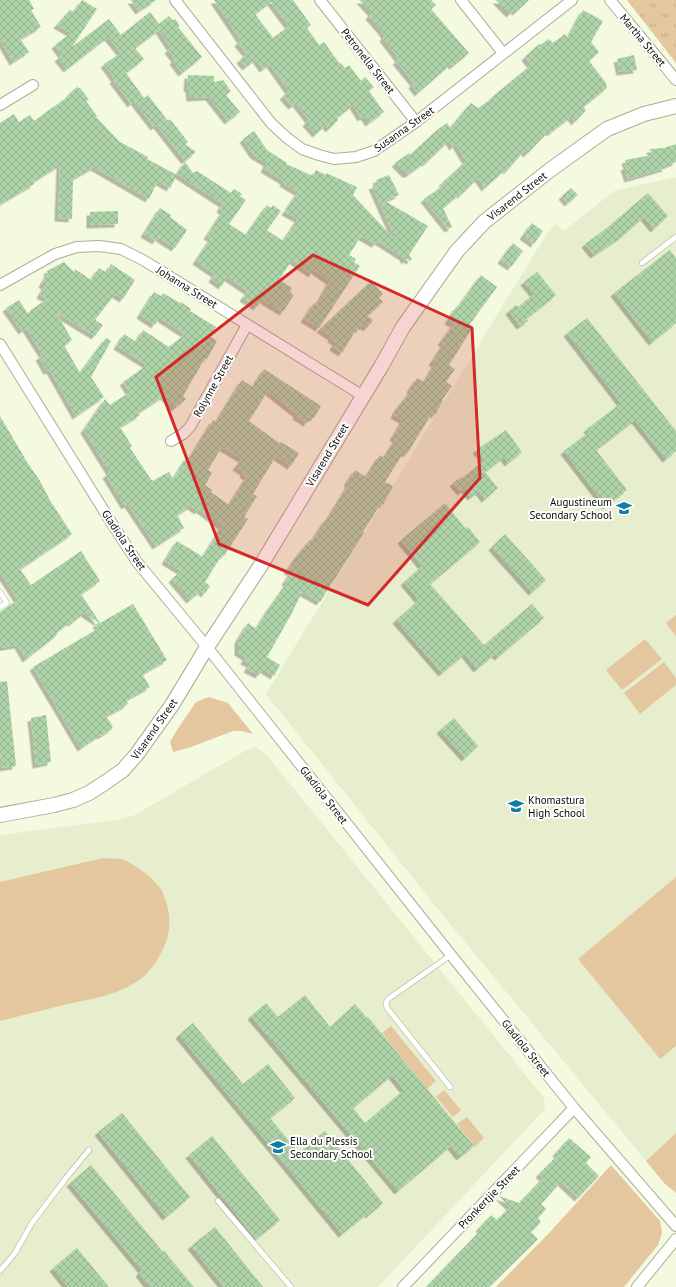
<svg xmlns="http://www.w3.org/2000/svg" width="676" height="1287" font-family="'PT Sans',sans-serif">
<defs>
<pattern id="park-tufts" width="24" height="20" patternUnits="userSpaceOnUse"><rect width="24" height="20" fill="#e4c69f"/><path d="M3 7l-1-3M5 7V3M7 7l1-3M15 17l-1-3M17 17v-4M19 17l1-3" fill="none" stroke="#c2a987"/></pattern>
<pattern id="building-cross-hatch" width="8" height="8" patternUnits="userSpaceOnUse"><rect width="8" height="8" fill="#afd3a9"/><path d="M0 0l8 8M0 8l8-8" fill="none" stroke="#95b490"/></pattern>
<filter id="shadow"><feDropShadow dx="-3.5" dy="3.5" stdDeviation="0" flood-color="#0004"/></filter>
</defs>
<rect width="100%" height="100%" fill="#f3fae0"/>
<path fill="#e6eece" d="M676,177V1133L646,1161L446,919L266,694L547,233L555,224L564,231L614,191Z
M256,747L266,754L544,1098L545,1109L378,1287H0V835L116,820L133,816L243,752Z"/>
<path fill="#e4c69f" d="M676,615V636L666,623Z
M645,639L662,659L622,690L606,670Z
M664,662L676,678V685L640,714L624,693Z
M209,697L228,703L253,734L242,731H233L191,747L173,752L170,742L177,730L196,702Z
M103,858C108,859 116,858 121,859C134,863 158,881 163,893C171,913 172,930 163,949C158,960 151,970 142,978C121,994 93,999 68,1004C45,1010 23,1015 0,1021V882Z
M676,877V1046L660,1059L578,959Z
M391,1026L436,1081L427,1089L382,1033Z
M444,1090L461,1110L453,1117L436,1097Z
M467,1117L484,1138L475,1147L457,1124Z
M676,1133V1193L664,1183L646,1161Z
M611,1165L660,1221L662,1233L658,1245L624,1287H496L550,1232Z"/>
<path fill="url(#park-tufts)" d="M627,0H676V63Z"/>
<path fill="url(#building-cross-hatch)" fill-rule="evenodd" filter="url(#shadow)" d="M0,0H29L34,9L31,10L41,27L20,39L29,52L13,62L0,39Z
M82,0L97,9L72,47L109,19L121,35L150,12L159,24L169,16L172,20L175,19L180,26L178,27L202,57L182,73L173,61L175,59L168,50L171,48L159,30L135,48L144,59L126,73L144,98L148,95L168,121L170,119L188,142L185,144L196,152L185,161L157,125L154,127L134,101L131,104L113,80L115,79L104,64L121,53L108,37L67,69L58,58L62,55L55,45L71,33L57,25L70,10L74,12Z
M131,0H156L139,11Z
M214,0H293L311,25L307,28L319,45L324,42L340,64L341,63L345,68L349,65L361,81L365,77L374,87L369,91L384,112L369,123L364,116L361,118L353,105L337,118L338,120L329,129L326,125L316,134L306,123L309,120L296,103L292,106L283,96L289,91L270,64L263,69L256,59L246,67L240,60L247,54L238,43L241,40ZM271,2L289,26L273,38L255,14Z
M360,0H431L436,5L431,9L469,53L453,66L451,64L418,93L412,85L414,83L396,61L399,59L383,38L385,36L382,31L369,16L372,13Z
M496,0H529L516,12L514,10L510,14Z
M583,10L603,21L591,42L599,52L589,61L606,83L607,88L583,107L586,110L575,122L571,117L550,133L549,131L527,154L524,151L507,171L506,169L485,188L478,178L461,195L460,194L443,208L452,227L448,229L424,199L444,185L442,183L466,161L456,144L453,147L449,141L426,163L425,162L409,174H406L395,163L409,153L410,155L437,130L447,123L450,128L471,103L478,108L493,98L492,97L531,65L525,57L539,44L540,45L549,39L553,43L565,34L568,38Z
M634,55L637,70L620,72L617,59Z
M188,75L214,76V82L223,80L231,91L226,95L240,112L228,121L209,97L190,98L189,89L187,88Z
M77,87L81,89L89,100L86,101L97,116L96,117L120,142L148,157L147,159L177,175L170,188L158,181L149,199L94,167L73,179L72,219L58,218L60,165L33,182L34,184L0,204V123L14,114L19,122L30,115L34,121L70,95V93Z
M254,131L267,150L287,163L286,164L313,176L316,170L326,175V173L357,187L353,195L397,242L372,186L379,184L376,180L389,175L399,195L385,201L428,226L409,255L412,259L410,261L407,259L405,261L403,257L378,241L375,244L361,236L349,255L356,259L354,262L360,266L319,328L304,319L314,303L317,304L330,281L314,270L312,274L292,260L279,280L292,288L290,292L294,295L283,312L262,299L257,307L243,298L248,291L227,277L222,286L212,279L215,274L196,261L211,238L207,236L223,211L220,209L223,204L177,174L185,162L193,173L197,171L231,193L234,189L242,194L240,196L246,200L229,224L246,235L267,205L271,208L273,205L281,211L267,230L283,241L298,219L285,212L298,192L283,183L284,181L264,169L267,163L254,155L243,139Z
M676,144V162L665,166L666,168L628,179L624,167L627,166L625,160L652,155L650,149L664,148Z
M571,188L578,195L568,203L562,196Z
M648,193L668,216L654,229L644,217L621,237L594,255L585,244L607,228Z
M160,208L171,215L170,217L187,230L175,248L158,237L156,241L144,234Z
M118,211V224L90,225V212Z
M532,223L543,231L534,244L523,236Z
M513,243L523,251L511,267L501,260Z
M670,250L676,258V323L652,342L614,293Z
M64,262L74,272L75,269L91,280L99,268L107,273L111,264L135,280L123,299L115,294L95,320L103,325L95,336L56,312L72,340L64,345L80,373L106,338L111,341L91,377L104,397L76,416L50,370L47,371L39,357L43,355L26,328L22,331L6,308L19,300L28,314L31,310L47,299L40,295L45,286L42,284L48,273L47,271Z
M537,272L556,295L526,319L528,321L520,326L509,311L516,305L518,307L534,294L524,282Z
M481,275L497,287L470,324L473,327L449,365L455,369L446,382L452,386L442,400L443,401L435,415L432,413L407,454L404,452L385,482L393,486L383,505L381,503L363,532L364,533L320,602L302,592L292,613L267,657L280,665L274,676L263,669L259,675L247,669L250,664L244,661L246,657L238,652V640L248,623L256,629L270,607L287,583L285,582L291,572L287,571L297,556L310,540L312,541L326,519L327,520L349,484L347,483L355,470L366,477L380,455L384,458L396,439L393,437L403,420L394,415L398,407L411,391L410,389L417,378L424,382L435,364L432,362L444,344L441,342L454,324L448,321L456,307H458Z
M371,281L383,294L379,298L383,302L367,316L373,320L367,328L362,325L359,330L357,328L342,353L333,347L336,342L331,339L332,337L320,329Z
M154,292L161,296L163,293L180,303L181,302L191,309L190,311L216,327L210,336L217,341L207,359L205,358L183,396L186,399L175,408L164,396L138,413L140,415L120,427L132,446L130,448L152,481L169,472L173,479L187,457L190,458L213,420L216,422L242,380L253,387L264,369L321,406L314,418L311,417L307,423L296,416L297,414L268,391L249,421L279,443L281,442L299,453L291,466L276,456L253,494L257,496L244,517L248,519L224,556L222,555L205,582L210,586L205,594L201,591L190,600L172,579L181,571L165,561L177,541L203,557L222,526L199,509L198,511L191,506L177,515L184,528L156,546L128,504L125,506L117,493L106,475L110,472L84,430L105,399L110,405L130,392L123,382L147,365L117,346L124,334L136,342L143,330L169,347L185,334L159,317L155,325L140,315ZM222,447L242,459L236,467L244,472L243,474L247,477L229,505L211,492L212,490L205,485L212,473L208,470Z
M587,318L676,431V451L666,459L635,420L596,450L627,490L606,506L564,451L589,432L587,429L621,403L567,333Z
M0,416L27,462L40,481L51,502L72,534L20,569L31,585L81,551L100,581L81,594L100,623L133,604L167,660L142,674L150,687L126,700L128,703L126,704L127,705L106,716L113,727L111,728L112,729L101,736L100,735L81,748L33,667L99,628L96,624L99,623L84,613L72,623L70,622L56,633L57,635L26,659L18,645L0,648V612L18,600L0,572Z
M506,430L522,452L508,463L504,457L485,472L498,488L485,499L479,491L471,497L465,489L461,492L453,483L461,477L462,478L485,460L476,450Z
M445,503L466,529L468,527L480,542L430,584L484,645L532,604L544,618L498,657L495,654L477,669L465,654L442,673L396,620L419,600L404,582L422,566L401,540Z
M505,534L546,580L532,592L492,547Z
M7,681L16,766L2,768L0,750V682Z
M46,715L51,762L36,765L31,718Z
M454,718L478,746L465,758L440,730Z
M305,995L330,1027L355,1004L367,1018L368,1017L474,1146L460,1157L451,1146L398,1191L251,1016L266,1003L278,1017ZM392,1075L404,1090L365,1123L353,1108Z
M193,1023L243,1084L268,1064L295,1098L270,1118L299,1153L325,1131L383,1203L369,1215L368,1213L342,1234L179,1035Z
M122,1113L190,1197L166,1217L98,1132Z
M212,1136L280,1220L256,1239L189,1155Z
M569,1138L591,1157L586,1163L599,1176L578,1198L561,1182L541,1204L546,1209L538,1218L541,1222L531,1232L538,1239L489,1287H426L481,1230L479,1228L491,1215L497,1220L510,1207L499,1196L519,1203L543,1178L539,1174L558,1155L556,1153Z
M91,1165L163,1252L164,1251L194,1287H150L139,1273L142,1270L70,1183Z
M215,1227L263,1287H224L191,1246Z
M77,1248L109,1287H68L53,1268Z"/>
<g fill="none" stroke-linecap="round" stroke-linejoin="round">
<defs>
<path id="lane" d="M642,263L676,237
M0,592L7,603L0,607
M450,1087L387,1008L386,1003L388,999L451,955
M218,1201L291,1287
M0,1271L15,1253L32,1223L66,1178L89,1150"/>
<path id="street" d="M175,0L271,123L286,137L302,149L319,155L334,159L356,157L374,151L416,122L572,0
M320,0L416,122
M461,0L503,53
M610,0L676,80
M0,105L33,85
M0,285L55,254L77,247L99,246L121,249L143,260L363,396
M0,344L111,522L137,562L207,647L451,955L574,1108L676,1226
M171,441L183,434L190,427L247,325
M403,1287L574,1108
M637,1287L676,1239"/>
<path id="secondary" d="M0,815L54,805L73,800L89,793L106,782L123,770L137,754L172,705L207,647L261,565L382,365L403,327L457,251L484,222L550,170L607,129L644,114L676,106"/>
</defs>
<use href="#lane" stroke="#a9af97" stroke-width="6"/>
<use href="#street" stroke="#a9af97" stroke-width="12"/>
<use href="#secondary" stroke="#a9af97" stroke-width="16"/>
<use href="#lane" stroke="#fff" stroke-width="5"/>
<use href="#street" stroke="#fff" stroke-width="10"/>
<use href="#secondary" stroke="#fff" stroke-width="14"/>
</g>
<path fill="#d62828" fill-opacity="0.2" stroke="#d62828" stroke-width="3" stroke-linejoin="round" d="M313,255L472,328L480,478L368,605L219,544L156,377Z"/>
<defs>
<symbol id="school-bare" viewBox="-9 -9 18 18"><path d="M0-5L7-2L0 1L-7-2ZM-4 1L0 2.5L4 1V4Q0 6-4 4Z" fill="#0f7da6" stroke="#fff" stroke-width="2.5" paint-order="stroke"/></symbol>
</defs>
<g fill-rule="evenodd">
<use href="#school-bare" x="613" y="497" width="22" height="22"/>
<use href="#school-bare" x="505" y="795" width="22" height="22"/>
<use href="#school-bare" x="267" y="1136" width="22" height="22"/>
</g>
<g text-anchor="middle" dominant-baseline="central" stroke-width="4" stroke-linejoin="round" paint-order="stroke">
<g font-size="11" fill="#0b0d06" stroke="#fff">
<text transform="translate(643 40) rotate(50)">Martha Street</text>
<text transform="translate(368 61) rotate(52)">Petronella Street</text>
<text transform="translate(404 129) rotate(-35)">Susanna Street</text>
<text transform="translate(517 196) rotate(-38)">Visarend Street</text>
<text transform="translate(187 287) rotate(32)">Johanna Street</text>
<text transform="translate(213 386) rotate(-61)">Rolynne Street</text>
<text transform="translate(327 455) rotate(-59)">Visarend Street</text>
<text transform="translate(124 540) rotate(56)">Gladiola Street</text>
<text transform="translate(154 729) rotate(-55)">Visarend Street</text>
<text transform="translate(324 795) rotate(52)">Gladiola Street</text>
<text transform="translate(526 1048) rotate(51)">Gladiola Street</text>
<text transform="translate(489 1197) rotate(-46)">Pronkertjie Street</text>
</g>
<g font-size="11" fill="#0b0d06" stroke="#fff" text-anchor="start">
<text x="612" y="502" text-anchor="end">Augustineum<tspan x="612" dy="13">Secondary School</tspan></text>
<text x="528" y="800">Khomastura<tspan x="528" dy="13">High School</tspan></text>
<text x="290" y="1141">Ella du Plessis<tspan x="290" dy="13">Secondary School</tspan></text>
</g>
</g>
</svg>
